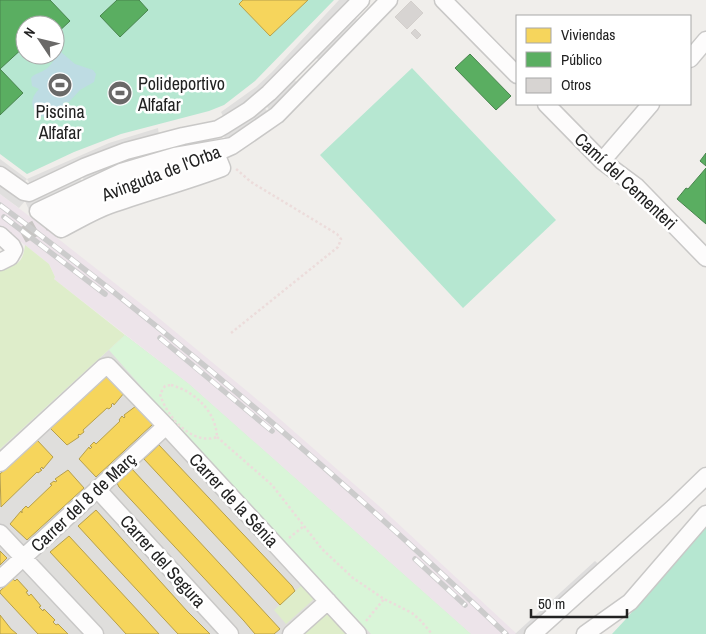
<svg xmlns="http://www.w3.org/2000/svg" width="706" height="634" font-family="'Archivo Narrow',sans-serif">
<rect width="100%" height="100%" fill="#f0eeeb"/>
<path fill="#dfdedc" d="M125,335L189,384L471,634H0V449Z"/>
<path fill="#ede4ea" d="M0,194L33,219L149,310L265,406L379,506L517,634H471L189,384L54,279L55,277L49,264L16,238L0,247Z"/>
<path fill="#deedca" d="M25,245L49,264L55,277L54,279L125,335L0,449V269C17,266 23,263 25,245Z
M302,585L314,599L286,624L274,610Z
M328,613L347,634H303Z"/>
<path fill="#d9f5d8" d="M125,335L189,384L471,634H371L154,401L109,350Z"/>
<path fill="#b6e7d1" fill-rule="evenodd" d="M0,0H334L255,81L224,105L209,111L121,134L74,152L27,174L0,154ZM25,25H55V55H25Z
M412,68L556,220L463,308L320,155Z
M706,527V634H612L625,620Z"/>
<path fill="#e0dfde" d="M339,0H351L279,78L225,120L221,112L256,87L272,72Z
M351,13L357,19L319,60L312,55Z
M292,78L299,84L270,111L265,104Z
M263,106L268,112L226,141L223,133Z
M158,128L159,136L31,186L27,179L22,185L0,169V159L27,179L109,143Z
M138,153L140,162L85,182L81,174Z
M78,174L83,184L29,210L25,201L19,208L0,194V182L25,200Z"/>
<path fill="#bedce3" d="M61,52L75,64L93,70L96,74L94,82L80,90L69,102H64C59,133 16,112 39,89L32,86L31,78C35,73 41,73 46,69C52,65 54,59 57,54Z"/>
<path fill="#dedddd" d="M595,561L611,576L546,634H515Z"/>
<path fill="#f6d55c" stroke="#b69f4b" d="M243,0H308L270,36L239,4Z
M107,375L124,393L114,405L113,403L111,405L112,406L109,409L107,408L83,430L84,432L80,435L79,434L78,435L79,437L67,445L50,428Z
M136,406L153,424L96,477L79,459L89,447L90,449L92,447L90,446L94,442L96,444L120,421L119,420L122,416L124,418L125,417L124,415Z
M37,440L53,457L43,469L42,467L40,469L42,470L38,473L37,472L1,507L0,474Z
M159,445L292,586L295,591L280,605L144,459Z
M132,469L233,578L280,629L274,634H255L244,621L119,487L117,483Z
M68,470L84,488L27,540L10,524L21,511L22,513V510L26,506L28,508L52,485L50,484L54,481L55,482L57,481L55,479Z
M96,510L187,611L210,634H178L111,562L78,526Z
M69,536L141,614L159,634H126L117,624L50,552Z
M0,551L7,558L0,565Z
M13,579L15,581L17,579L28,591L26,592L29,596L31,594L41,606L39,607L43,611L44,609L55,620L53,622L56,625L58,624L68,634H38L0,593V591Z
M0,615L11,629L17,634H0Z"/>
<path fill="#5aae61" stroke="#49844e" d="M0,0H50L70,21L55,35V25H25V46L0,69L23,93L0,115Z
M117,0H139L148,10L120,37L100,16Z
M470,54L511,96L496,110L455,68Z
M706,153V166L700,161Z
M706,168V224L677,199L686,188L688,189Z"/>
<path fill="#d7d4d2" stroke="#d3cfcc" d="M411,1L423,13L407,29L395,17Z
M415,29L421,35L417,39L411,33Z"/>
<g fill="none" stroke-linecap="round" stroke-linejoin="round">
<path stroke="#c7c5c3" stroke-width="16" stroke-dasharray="16 8" stroke-linecap="butt" d="M1,247L59,215"/>
<defs>
<path id="minor" d="M443,0L517,75
M690,59L706,40
M546,104L602,161L637,187L706,258
M216,153L222,168C185,182 147,192 110,205C93,211 77,221 61,229L38,211L121,172L175,156L232,146
M602,161L651,104
M0,175L24,192L29,193L84,167L126,151L183,136L218,129L225,125L249,110L269,93L361,0
M59,215L94,198L189,165L232,146L277,115L389,0
M0,235L12,246L14,250L10,257L0,262
M0,463L104,367L108,366L166,426L358,634
M97,489L230,634
M0,533L95,634
M0,579L166,426
M291,634L328,601
M533,634L674,507L706,476
M585,634L630,602L706,514"/>
</defs>
<use href="#minor" stroke="#c9c8c7" stroke-width="19"/>
<path stroke="#ecdcdb" stroke-width="2.5" stroke-dasharray="2.5 2.5" stroke-linecap="butt" d="M231,333L338,247L341,239L337,234L251,182L235,168
M171,385C194,391 216,411 217,437C192,446 166,416 160,394L165,386Z
M217,437L272,485L322,549L353,578L384,599L412,613L421,621L432,634
M289,538L304,526
M366,621L384,599"/>
<use href="#minor" stroke="#fdfcfc" stroke-width="16"/>
<defs>
<path id="rail" d="M0,205C178,337 345,481 506,634
M4,217L105,294
M160,338L272,431
M415,559L465,605"/>
</defs>
<use href="#rail" stroke="#ccc" stroke-width="5.5"/>
<use href="#rail" stroke="#fff" stroke-width="4" stroke-dasharray="11" stroke-linecap="butt"/>
</g>
<defs>
<symbol id="stadium-disc" viewBox="-11 -11 22 22"><circle r="9.5" fill="#6a6968" stroke="#fff"/><path d="M0-5a6.5 5 0 1 0 0 10a6.5 5 0 1 0 0-10ZM-3.5-1.8h7v3.6h-7Z" fill="#fff"/></symbol>
</defs>
<g fill-rule="evenodd">
<use href="#stadium-disc" x="46" y="71" width="28" height="28"/>
<use href="#stadium-disc" x="106" y="79" width="28" height="28"/>
</g>
<g text-anchor="middle" dominant-baseline="central" stroke-width="5" stroke-linejoin="round" paint-order="stroke">
<g font-size="18" fill="#222" stroke="#fff" text-anchor="start">
<text x="138" y="83">Polideportivo<tspan x="138" dy="21">Alfafar</tspan></text>
<text x="60" y="111" text-anchor="middle">Piscina<tspan x="60" dy="21">Alfafar</tspan></text>
</g>
<g font-size="18" fill="#222" stroke="#fff">
<text transform="translate(161 173) rotate(-21)">Avinguda de l'Orba</text>
<text transform="translate(626 181) rotate(43)">Camí del Cementeri</text>
<text transform="translate(234 500) rotate(47)">Carrer de la Sénia</text>
<text transform="translate(83 502) rotate(-43)">Carrer del 8 de Març</text>
<text transform="translate(163 561) rotate(48)">Carrer del Segura</text>
</g>
</g>
<rect x="516" y="15" width="175" height="90" fill="#ffffff" stroke="#a7a7a7"/>
<rect x="526" y="28" width="25" height="15" fill="#f6d55c" stroke="#a7a7a7"/>
<text x="561" y="40" font-size="15" fill="#222222">Viviendas</text>
<rect x="526" y="52" width="25" height="15" fill="#5aae61" stroke="#a7a7a7"/>
<text x="561" y="65" font-size="15" fill="#222222">Público</text>
<rect x="526" y="78" width="25" height="15" fill="#d7d4d2" stroke="#a7a7a7"/>
<text x="561" y="90" font-size="15" fill="#222222">Otros</text>
<g transform="translate(40 40) rotate(305)"><circle r="24" fill="#ffffff" stroke="#a7a7a7"/>
<path d="M0-4L9 19L0 12L-9 19Z" fill="#6a6968"/>
<text y="-8" font-size="14" font-weight="bold" text-anchor="middle" fill="#222222">N</text>
</g>
<path d="M531 609v8h96v-8" fill="none" stroke="#222222" stroke-width="2.5"/>
<text x="538" y="609" font-size="15" fill="#222222" stroke="#ffffff" stroke-width="4" paint-order="stroke">50 m</text>
</svg>
